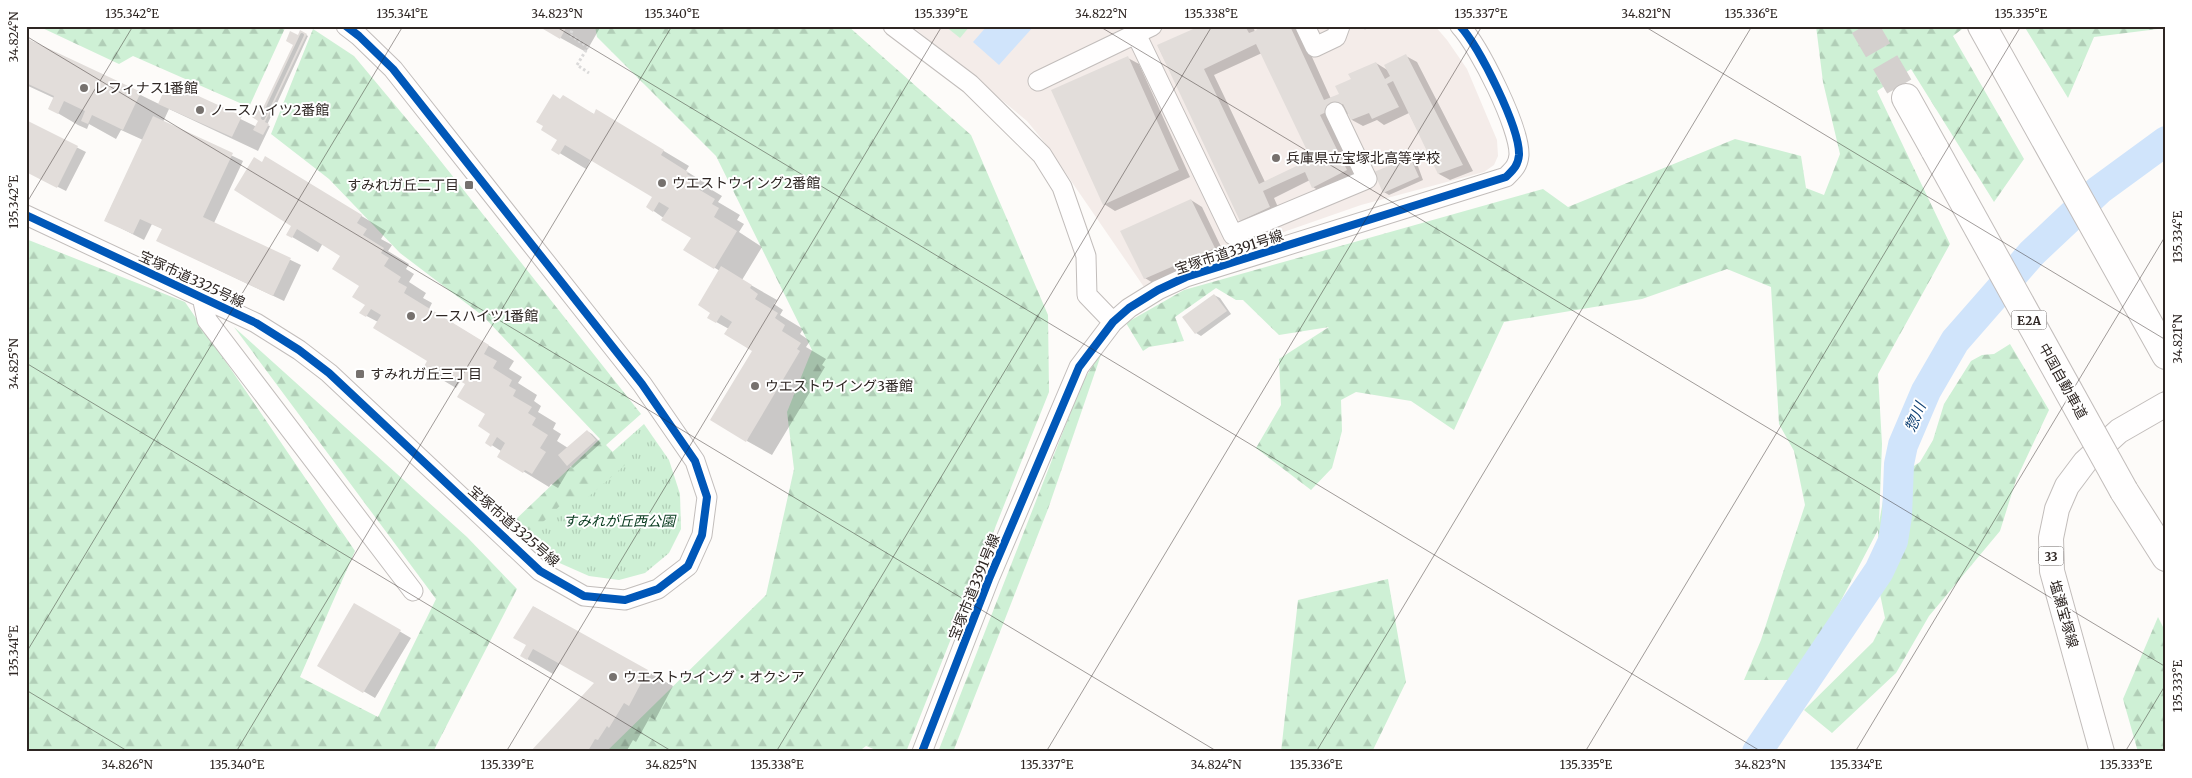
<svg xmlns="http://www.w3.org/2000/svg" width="2192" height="778" font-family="Merriweather,'Noto Sans JP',serif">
<defs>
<pattern id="grass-tufts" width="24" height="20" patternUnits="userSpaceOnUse" patternTransform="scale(1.25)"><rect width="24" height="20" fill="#cef0d5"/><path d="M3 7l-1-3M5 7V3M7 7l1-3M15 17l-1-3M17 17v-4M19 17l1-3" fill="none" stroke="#b1ceb7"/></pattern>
<pattern id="forest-firs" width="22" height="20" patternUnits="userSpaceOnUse" patternTransform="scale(1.25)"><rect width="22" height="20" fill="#cef0d5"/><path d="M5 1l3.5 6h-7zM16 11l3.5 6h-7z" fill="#b1ceb7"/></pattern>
</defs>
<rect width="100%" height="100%" fill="#fdfbf9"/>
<path fill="#f4ece9" d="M912,26H1435L1447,40L1467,69L1497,140L1498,156L1494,165L1484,172L1361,205L1249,244L1165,276L1144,287L1045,143L1027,121Z"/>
<path fill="url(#grass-tufts)" d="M644,424L669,460L680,494L681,529L669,553L645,573L619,580L589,576L555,561L521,533Z"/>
<path fill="url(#forest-firs)" d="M38,26H286L249,107L133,56L119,64Z
M595,26H848L971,135L1048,315L1049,392L906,752H881L866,746L858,752H606L766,595L794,469L787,412L812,350L716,156L597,37Z
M1816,26H1966L1953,36L2024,159L1994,202L1911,69L1877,91L1950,244L1878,374L1882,444L1879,523L1886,484L1920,462L1933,440L1944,404L1971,361L1982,355L1994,354L2010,344L2049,410L2016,480L2000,531L1929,616L1896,673L1832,733L1804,710L1873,642L1885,618L1880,594L1878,530L1837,608L1792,680H1744L1761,640L1805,505L1794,451L1779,424L1771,287L1727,269L1642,299L1504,322L1454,430L1411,401L1356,392L1341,400L1342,431L1332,468L1311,490L1256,448L1281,405L1279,359L1329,327L1279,335L1243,300H1236L1216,288L1175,317L1184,341L1149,347L1143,351L1126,323L1184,290L1543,189L1568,207L1735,139L1801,156L1806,188L1824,195L1840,154L1823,82Z
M2024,26H2166V28L2094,37L2068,98Z
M313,29L354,56L420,135L641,414L606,445L625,465L586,499L564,502L543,522L518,537L509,530L513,522L600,439L483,316L400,253L329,179L271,134Z
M26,239L185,302L355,551L300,677L378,717L436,599L234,327L467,537L517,589L433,752H26Z
M1103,349L1048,509L953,752H938L1082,383Z
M1388,579L1406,682L1372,752H1281L1298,600Z
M2158,617L2166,633V752H2138L2123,699Z"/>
<path fill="#cef0d5" d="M945,26H970L960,38Z"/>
<path fill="#d0e4fb" d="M987,26H1034L999,65L973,42Z"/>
<path fill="#0003" fill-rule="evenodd" d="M539,26H601L586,52Z
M1203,26H1253L1255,32L1258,30L1256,26H1298L1331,99L1340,95L1352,80L1376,63L1389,71L1406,56L1417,62L1473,171L1450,180L1439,174L1409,113L1384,125L1377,120L1363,126L1352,120L1349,113L1331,122L1358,176L1324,194L1313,187L1310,180L1274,198L1281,214L1252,227L1241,220L1158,46ZM1262,53L1313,159L1265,182L1214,75Z
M301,32L308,36L267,125L270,126L258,151L169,109L163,122L243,161L214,223L301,265L284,301L158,241L163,229L152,224L144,240L105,220L143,140L121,130L116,139L89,124L87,129L78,125L49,108L54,98L26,85V39L159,104L168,84L257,127Z
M1128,58L1139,64L1190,177L1115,211L1104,204Z
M561,100L622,126L689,166L686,171L713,188L712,190L722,196L718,202L740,215L737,220L744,224L739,232L762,247L742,280L777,300L774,304L783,310L780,315L803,329L800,334L810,341L806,347L826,359L822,365L825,367L772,455L747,441L754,350L729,329L709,318L720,271L685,250L692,238L648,207L654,197L591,159L586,169L553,149L559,139Z
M26,122L86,152L66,191L26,171Z
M1410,158L1416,161L1423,180L1389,195L1384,192Z
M262,163L291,173L386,231L381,239L392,245L388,251L409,264L406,269L414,274L409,282L426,293L423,298L432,303L429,309L514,361L509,369L522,377L518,383L537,395L534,401L541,406L538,412L556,423L553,429L561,434L557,441L568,448L587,431L592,434L601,443L573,468L571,466L558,488L551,484L549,487L498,456L501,451L487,442L492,433L487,414L467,384L461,380L456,388L424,369L429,361L378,322L361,313L366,304L361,285L342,255L323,243L318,252L287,234L293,225Z
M1191,200L1202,207L1225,255L1156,285L1145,278Z
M1214,295L1220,298L1231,314L1201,336L1196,333Z
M355,605L411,638L375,698L319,665Z
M534,607L673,686L655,720L650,717L636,742L633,740L626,752H531L596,683L560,663L553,674L522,656L528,645Z"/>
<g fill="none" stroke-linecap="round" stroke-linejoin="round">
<path stroke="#d0e4fb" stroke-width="30" d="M1757,752L1879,571L1893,541L1897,516L1899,464L1903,445L1926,391L1955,341L2032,253L2099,190L2166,141"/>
</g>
<path fill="#e2ddda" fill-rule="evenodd" d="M538,26H567L560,39Z
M1200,26H1245L1249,33L1257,30L1255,26H1290L1324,100L1339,94L1335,86L1351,79L1348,74L1376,62L1385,79L1390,76L1384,65L1406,54L1463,165L1438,174L1393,81L1387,84L1399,107L1372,119L1369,113L1351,120L1343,104L1320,115L1347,170L1312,188L1305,172L1263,191L1270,207L1240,221L1157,45ZM1256,44L1311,159L1259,184L1204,69Z
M300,30L307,34L265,122L269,124L263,135L253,130L258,121L252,117L257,109L261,112L293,45L286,41L290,31L298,35Z
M26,38L141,92L123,130L92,115L88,124L81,121L85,111L64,101L58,114L48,109L54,96L26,83Z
M1128,56L1179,170L1103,205L1051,90Z
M168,82L242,116L232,137L158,104Z
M553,94L560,99L563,95L594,114L596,109L664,150L661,155L688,172L687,174L697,180L693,186L715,199L712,204L719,208L714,217L737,231L714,269L683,250L691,238L661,220L669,208L659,202L653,212L646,207L652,197L565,145L559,155L551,150L557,140L541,130L543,126L536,122Z
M153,116L233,153L203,217L291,258L273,296L156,241L162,229L140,219L133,234L104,221Z
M26,120L78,146L57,188L26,172Z
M265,156L362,215L357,223L367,229L363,235L384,248L381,253L389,258L384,266L401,277L398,282L407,287L404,293L489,345L484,354L497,361L493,368L512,380L509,386L516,390L513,396L532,407L528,413L536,418L532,425L548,435L540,448L546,452L532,474L525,470L523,473L497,457L505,443L497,437L491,447L485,443L490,434L478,426L485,414L457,397L465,384L435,366L430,374L422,370L427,361L373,328L381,315L371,309L366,317L359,313L365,305L352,297L359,286L332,269L340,256L297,229L292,238L286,235L291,226L234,190L254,157L262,162Z
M1410,157L1419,177L1383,193L1374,172Z
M1191,199L1215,248L1144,279L1120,231Z
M721,266L752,285L750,288L758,294L755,299L778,313L775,318L785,325L782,331L801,343L797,349L800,351L746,442L710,420L752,351L724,334L732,322L721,315L716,323L707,318L710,313L698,305Z
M1214,294L1227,311L1195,334L1182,317Z
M587,430L596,440L567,466L558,455Z
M354,603L401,630L363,693L317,666Z
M533,606L648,670L629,706L624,703L609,728L607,726L598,740L595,739L588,751L585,749L583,752H530L594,683L533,649L527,660L520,656L526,645L513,638Z"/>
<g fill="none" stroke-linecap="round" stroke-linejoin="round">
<path stroke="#d4d0ce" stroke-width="28" stroke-dasharray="28 14" stroke-linecap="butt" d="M1864,26L1906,98"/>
<defs>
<path id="minor" d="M893,26L970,84L1042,155L1062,187L1086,256L1087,295L1113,322
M1305,26L1315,47L1336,37L1340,26
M1136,34L1233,235L1367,179L1335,112
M1038,81L1152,26
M26,215L256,323L299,350L329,373L540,571L584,596L625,600L658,589L688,566L702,535L707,497L695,461L642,384L393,69L359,36L346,26
M202,297L207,320L413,591
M922,752L989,579L1079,367L1113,322L1129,308L1158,290L1186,277L1506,177C1513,170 1518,166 1519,155C1520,128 1479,46 1460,26"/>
<path id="major" d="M2102,752L2052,571L2051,538L2057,509L2067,486L2085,462L2119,431L2166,404"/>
<path id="highway" d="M1982,26L2166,355
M1906,98L1935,150
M2124,491L2166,557"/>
</defs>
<use href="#minor" stroke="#c2bdbb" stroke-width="21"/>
<use href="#major" stroke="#c2bdbb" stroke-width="26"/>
<use href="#highway" stroke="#c2bdbb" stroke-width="30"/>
<path stroke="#dbdada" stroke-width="3" stroke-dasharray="2.5 2.5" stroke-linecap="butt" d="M574,26L570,35L588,47L577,65L589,73
M1364,29L1367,26"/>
<use href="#minor" stroke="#fffefe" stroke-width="19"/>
<use href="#major" stroke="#fffefe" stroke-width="24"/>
<use href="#highway" stroke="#fffefe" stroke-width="28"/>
<path stroke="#c5c4c3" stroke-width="4" d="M263,118L302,35"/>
<defs>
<path id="highway-bridge" d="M1935,150L2124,491"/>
</defs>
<use href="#highway-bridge" stroke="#c2bdbb" stroke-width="30" stroke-linecap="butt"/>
<use href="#highway-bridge" stroke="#fffefe" stroke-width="28"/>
<defs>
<path id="cycleway" d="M26,215L256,323L299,350L329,373L540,571L584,596L625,600L658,589L688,566L702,535L707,497L695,461L642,384L393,69L359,36L346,26
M922,752L989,579L1079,367L1113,322L1129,308L1158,290L1186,277L1506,177C1513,170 1518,166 1519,155C1520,128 1479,46 1460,26"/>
</defs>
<use href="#cycleway" stroke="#fff" stroke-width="11"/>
<use href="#cycleway" stroke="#0057b8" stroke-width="8"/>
</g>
<path fill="none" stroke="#2e2623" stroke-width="1" stroke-opacity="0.45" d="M555,26L1762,752M1099,26L2166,667M1644,26L2166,340M26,36L1218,752M26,204L133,26M26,363L673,752M26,653L403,26M26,690L129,752M236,752L672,26M506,752L942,26M776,752L1212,26M1046,752L1482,26M1316,752L1752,26M1585,752L2021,26M1855,752L2166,235M2125,752L2166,684"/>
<g fill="#76716e" stroke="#fff" stroke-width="2">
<circle cx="84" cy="88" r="5"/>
<circle cx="200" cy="110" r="5"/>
<circle cx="1276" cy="158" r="5"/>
<circle cx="662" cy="183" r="5"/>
<rect x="464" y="180" width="10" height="10" rx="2.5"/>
<circle cx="411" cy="316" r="5"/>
<rect x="355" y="369" width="10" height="10" rx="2.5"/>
<circle cx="755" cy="386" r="5"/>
<circle cx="613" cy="677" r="5"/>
</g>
<g text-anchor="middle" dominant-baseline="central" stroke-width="4" stroke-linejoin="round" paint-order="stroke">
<g fill="#fff" stroke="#6d6765" stroke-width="1">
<rect x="2011.5" y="310.5" width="35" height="19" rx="4"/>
<rect x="2038.5" y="546.5" width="25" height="19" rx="4"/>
</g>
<g font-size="12" font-weight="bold" fill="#2e2623">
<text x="2029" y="320">E2A</text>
<text x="2051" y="556">33</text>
</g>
<g font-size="14" fill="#2e2623" stroke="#fff" text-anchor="start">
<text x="94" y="88">レフィナス1番館</text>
<text x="210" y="110">ノースハイツ2番館</text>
<text x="1286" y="158">兵庫県立宝塚北高等学校</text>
<text x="672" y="183">ウエストウイング2番館</text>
<text x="459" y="185" text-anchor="end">すみれガ丘二丁目</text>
<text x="421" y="316">ノースハイツ1番館</text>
<text x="370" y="374">すみれガ丘三丁目</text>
<text x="765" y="386">ウエストウイング3番館</text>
<text x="623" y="677">ウエストウイング・オクシア</text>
</g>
<g font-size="14" fill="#2e2623" stroke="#fff">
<text transform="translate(1229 252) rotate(-18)">宝塚市道3391号線</text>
<text transform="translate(192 279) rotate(25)">宝塚市道3325号線</text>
<text transform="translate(2063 381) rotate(61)">中国自動車道</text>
<text transform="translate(514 526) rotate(41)">宝塚市道3325号線</text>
<text transform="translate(974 587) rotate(-68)">宝塚市道3391号線</text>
<text transform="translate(2064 614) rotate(74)">塩瀬宝塚線</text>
</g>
<g font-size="14" font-style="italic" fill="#05391c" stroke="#fff">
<text x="619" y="521">すみれが丘西公園</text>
</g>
<g font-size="15" font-style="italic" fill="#124375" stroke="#fff">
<text transform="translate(1915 417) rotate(-67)">惣川</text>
</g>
</g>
<rect width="2192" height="778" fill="none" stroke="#ffffff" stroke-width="55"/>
<rect x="28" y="28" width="2136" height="722" fill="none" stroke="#2e2623" stroke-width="2"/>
<g font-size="12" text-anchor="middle" fill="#2e2623">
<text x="132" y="18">135.342°E</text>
<text x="402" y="18">135.341°E</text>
<text x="557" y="18">34.823°N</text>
<text x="672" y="18">135.340°E</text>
<text x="941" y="18">135.339°E</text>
<text x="1101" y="18">34.822°N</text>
<text x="1211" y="18">135.338°E</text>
<text x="1481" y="18">135.337°E</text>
<text x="1646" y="18">34.821°N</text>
<text x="1751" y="18">135.336°E</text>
<text x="2021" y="18">135.335°E</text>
<text transform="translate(14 37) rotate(-90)" y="4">34.824°N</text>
<text transform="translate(14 202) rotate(-90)" y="4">135.342°E</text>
<text transform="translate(2178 237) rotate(-90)" y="4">135.334°E</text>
<text transform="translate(2178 339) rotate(-90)" y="4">34.821°N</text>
<text transform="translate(14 364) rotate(-90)" y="4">34.825°N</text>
<text transform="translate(14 651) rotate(-90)" y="4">135.341°E</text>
<text transform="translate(2178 686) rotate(-90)" y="4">135.333°E</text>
<text x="127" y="769">34.826°N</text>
<text x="237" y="769">135.340°E</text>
<text x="507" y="769">135.339°E</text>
<text x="671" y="769">34.825°N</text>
<text x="777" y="769">135.338°E</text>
<text x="1047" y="769">135.337°E</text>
<text x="1216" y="769">34.824°N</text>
<text x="1316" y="769">135.336°E</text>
<text x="1586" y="769">135.335°E</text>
<text x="1760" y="769">34.823°N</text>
<text x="1856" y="769">135.334°E</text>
<text x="2126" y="769">135.333°E</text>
</g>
</svg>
